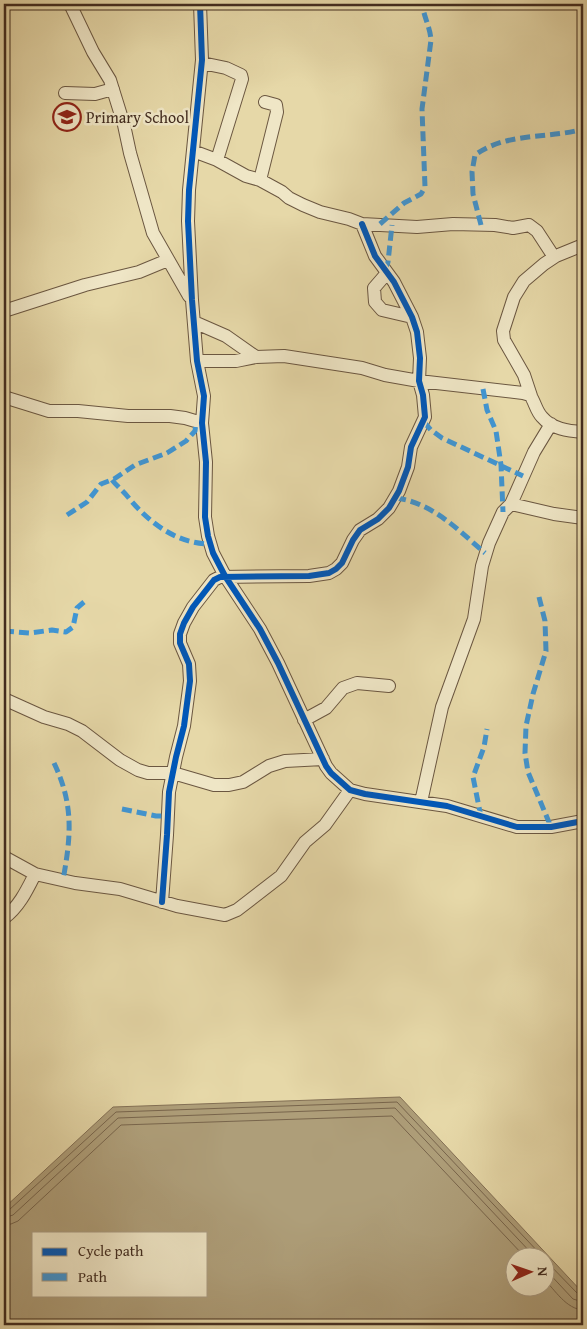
<svg xmlns="http://www.w3.org/2000/svg" width="587" height="1329" font-family="'Gentium Book Plus',serif">
<rect width="100%" height="100%" fill="#e6d8a8"/>
<filter id="stains"><feTurbulence type="fractalNoise" baseFrequency=".004" numOctaves="4"/><feColorMatrix values="0 0 0 0 .2 0 0 0 0 .09 0 0 0 0 .02 0 0 0 .5 -.17"/></filter>
<radialGradient id="worn" r=".72"><stop offset=".6" stop-color="#630" stop-opacity="0"/><stop offset="1" stop-color="#630" stop-opacity=".3"/></radialGradient>
<path fill="#ae9e79" stroke="#837055" fill-rule="evenodd" d="M400,1097L583,1293V1325H4V1208L113,1107ZM34,1233H206V1295H34ZM514,1256H544V1286H514Z"/>
<g fill="none" stroke-linecap="round" stroke-linejoin="round">
<path stroke="#78654c" stroke-width="1" d="M4,1211L9,1210L116,1112L397,1102L542,1256
M4,1218L13,1215L118,1118L395,1108L534,1256
M4,1225L11,1224L18,1221L121,1125L392,1116L524,1256
M544,1259L578,1294L583,1296
M544,1268L573,1299L583,1302
M544,1279C555,1290 566,1309 583,1310"/>
<defs>
<path id="minor" d="M70,4L93,52L110,80L124,125L130,153L153,233L189,296
M200,4L202,60L189,190L188,221L192,300L197,361L204,396L202,423L206,462L205,517L208,536L213,553L225,576L260,629L278,663L326,766L331,773L350,790L365,794L447,806L517,827H551L583,821
M202,63L226,68L241,75L242,79L217,160
M65,93L95,94L113,89
M193,151L217,160L246,176L260,180L282,192L289,198L303,205L320,212L349,219L362,224L417,227L453,224L495,225L513,228L529,225L537,231L554,257
M260,180L277,112L276,105L265,102
M387,273L374,288L375,302L382,310L412,317
M4,311L85,285L139,272L168,260
M194,322L226,336L256,357
M197,361H236L256,357L284,356L362,368L385,375L419,381L523,393L530,395C535,402 536,411 542,417C552,429 568,431 583,432
M531,396L524,375L504,340L503,331L514,297L524,281L544,264L556,256L583,245
M4,397L49,411H78L128,416H170L185,418L202,423
M511,504L554,514L583,518
M4,699L44,717L68,724L82,731L120,760L138,770L148,773H173L214,785H229L243,782L269,766L285,761L323,759
M304,720L326,708L343,688L357,683L389,686
M421,802L442,707L474,619L482,566L489,543L503,512L511,504L534,452L551,424
M4,857L35,874L75,883L120,889L177,906L225,915L237,910L281,876L305,842L325,825L350,790
M162,902L167,835L169,792L176,757L184,726L190,681L189,664L180,643V634L184,623L193,607L214,580L220,577L309,576L329,573L336,569L342,563L353,540L360,530L378,519L389,508L399,491L408,467L411,447L425,417L423,395L419,381L420,358L417,332L412,317L394,282L375,256L362,224
M4,918C19,907 27,890 35,874"/>
</defs>
<use href="#minor" stroke="#6b5741" stroke-width="14"/>
<use href="#minor" stroke="#efe6c6" stroke-width="12"/>
<path stroke="#3f96d5" stroke-width="5" stroke-dasharray="10 5" stroke-linecap="butt" d="M380,224L404,203L421,194L425,187L422,109L431,40C430,27 424,17 422,4
M481,225L473,194L472,172L475,155C506,132 549,139 583,129
M385,270L388,262L392,225
M483,389L487,410L496,431L501,465L503,512
M424,422L431,430L442,438L523,476
M112,480C117,486 123,491 128,497C148,522 177,544 210,544
M396,498C433,503 458,530 485,553
M67,515L87,502L101,484L114,479L135,465L167,453L186,441L195,431L196,422
M539,597L545,621L546,651L533,694L526,726L525,753L528,772L551,827
M4,631L30,633L52,630L66,632L73,627L77,608L84,602
M54,763C74,805 71,836 63,880
M122,809L156,816H168
M481,817L473,777L484,747L487,729"/>
<defs>
<path id="cycleway" d="M200,4L202,60L189,190L188,221L192,300L197,361L204,396L202,423L206,462L205,517L208,536L213,553L225,576L260,629L278,663L326,766L331,773L350,790L365,794L447,806L517,827H551L583,821
M162,902L167,835L169,792L176,757L184,726L190,681L189,664L180,643V634L184,623L193,607L214,580L220,577L309,576L329,573L336,569L342,563L353,540L360,530L378,519L389,508L399,491L408,467L411,447L425,417L423,395L419,381L420,358L417,332L412,317L394,282L375,256L362,224"/>
</defs>
<use href="#cycleway" stroke="#efe6c6" stroke-width="9"/>
<use href="#cycleway" stroke="#0057b8" stroke-width="6"/>
</g>
<defs>
<symbol id="school-ring" viewBox="-11 -11 22 22"><circle r="9.5" fill="#efe6c6" stroke="#8f2418" stroke-width="1.5"/><path d="M0-5L7-2L0 1L-7-2ZM-4 1L0 2.5L4 1V4Q0 6-4 4Z" fill="#8f2418"/></symbol>
</defs>
<g fill-rule="evenodd">
<use href="#school-ring" x="51" y="101" width="32" height="32"/>
</g>
<g text-anchor="middle" dominant-baseline="central" stroke-width="5" stroke-linejoin="round" paint-order="stroke">
<g font-size="16" fill="#422c1f" stroke="#efe6c6" text-anchor="start">
<text x="86" y="117">Primary School</text>
</g>
</g>
<rect width="587" height="1329" fill="none" stroke="#e6d8a8" stroke-width="20"/>
<rect x="5" y="5" width="577" height="1319" fill="none" stroke="#422c1f" stroke-width="2.5"/>
<rect x="10" y="10" width="567" height="1309" fill="none" stroke="#422c1f"/>
<rect x="32" y="1232" width="175" height="65" fill="#efe6c6" stroke="#aa9c83"/>
<rect x="42" y="1248" width="25" height="8" fill="#0057b8" stroke="#aa9c83"/>
<text x="78" y="1256" font-size="15" fill="#422c1f">Cycle path</text>
<rect x="42" y="1273" width="25" height="8" fill="#3f96d5" stroke="#aa9c83"/>
<text x="78" y="1282" font-size="15" fill="#422c1f">Path</text>
<g transform="translate(530 1272) rotate(88)"><circle r="24" fill="#efe6c6" stroke="#aa9c83"/>
<path d="M0-4L9 19L0 12L-9 19Z" fill="#8f2418"/>
<text y="-8" font-size="14" font-weight="bold" text-anchor="middle" fill="#422c1f">N</text>
</g>
<rect width="100%" height="100%" filter="url(#stains)"/>
<rect width="100%" height="100%" fill="url(#worn)"/>
</svg>
